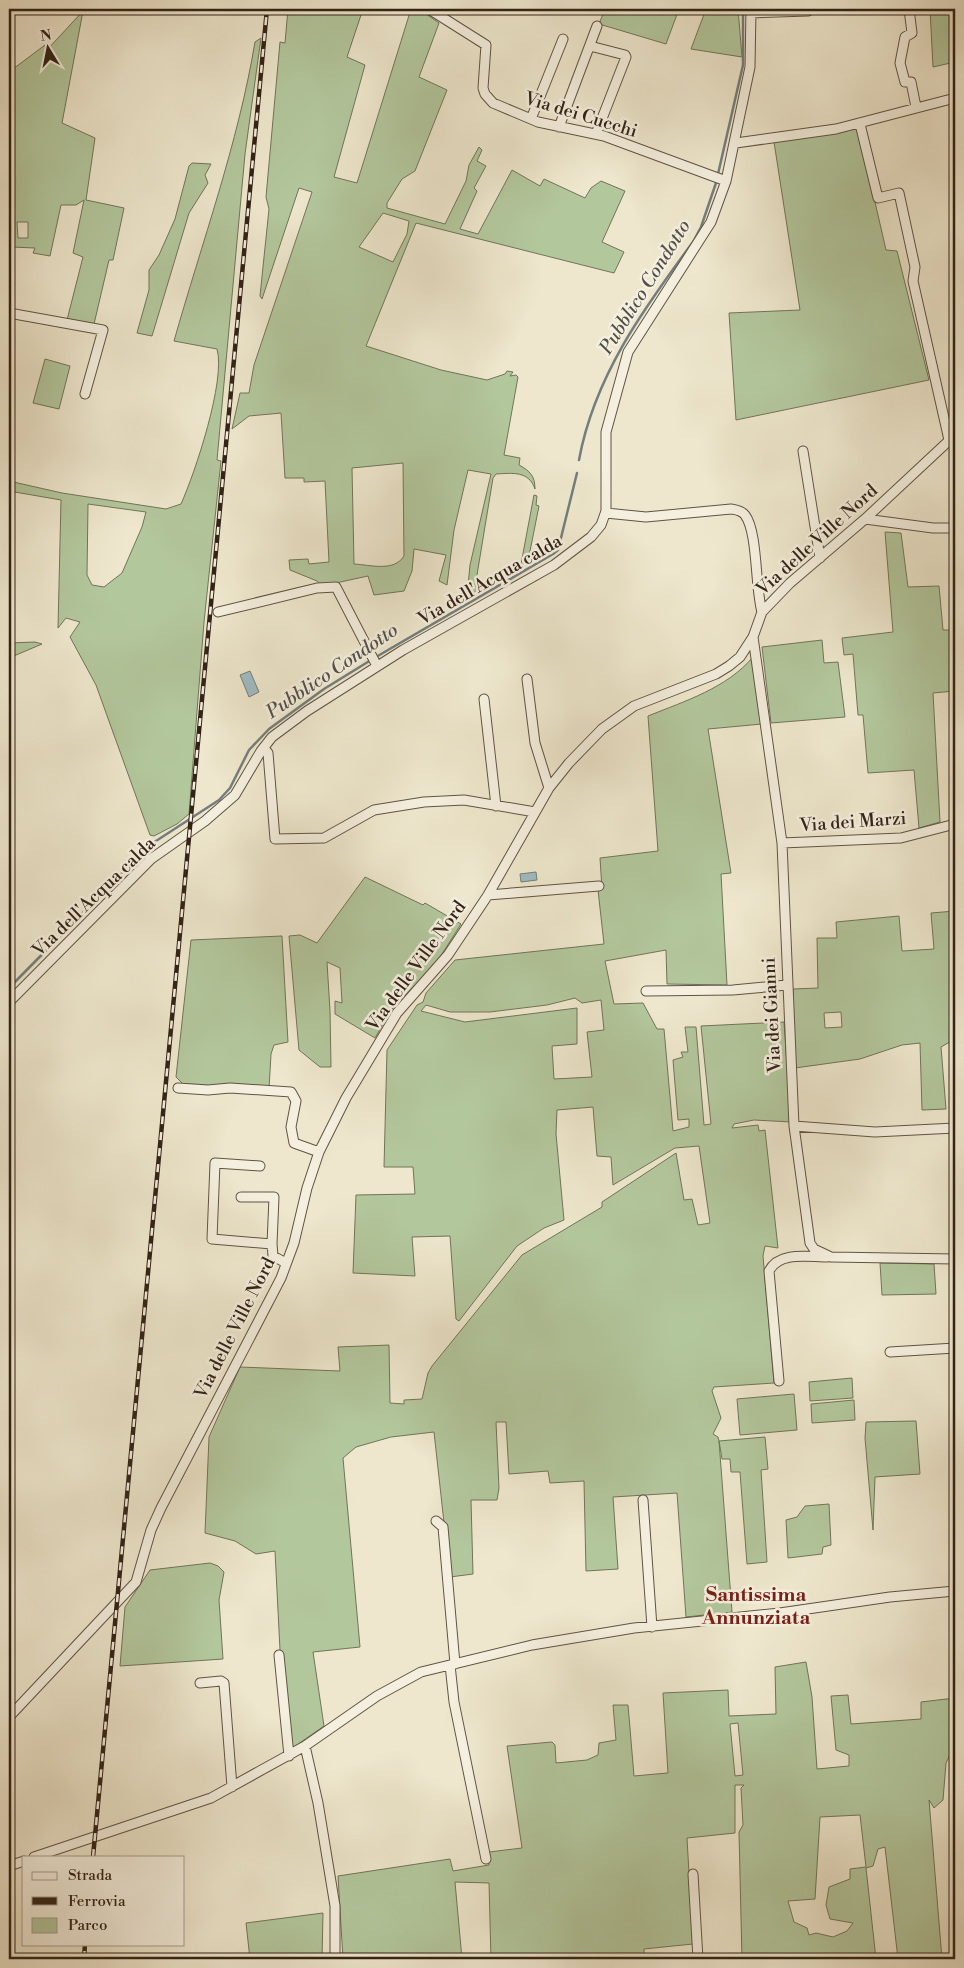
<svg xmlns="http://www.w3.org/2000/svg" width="964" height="1968" font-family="'Libre Bodoni',serif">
<rect width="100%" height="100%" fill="#eee7cd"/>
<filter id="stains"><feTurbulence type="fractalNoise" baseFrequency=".004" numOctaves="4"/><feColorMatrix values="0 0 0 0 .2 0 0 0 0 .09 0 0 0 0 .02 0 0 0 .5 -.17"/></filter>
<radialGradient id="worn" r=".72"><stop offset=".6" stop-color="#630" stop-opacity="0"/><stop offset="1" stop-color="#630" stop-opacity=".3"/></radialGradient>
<path fill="#b3c79d" stroke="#72745a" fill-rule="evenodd" d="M288,9H363L347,57L365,65L334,177L357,183L411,9H419L439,23L419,77L447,90L415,171L402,179L387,203V208L445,224L466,181L469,165L479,147L482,150L477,161L486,166L474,188L477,191L460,229L478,234L512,170L540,186L544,179L585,198L591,188L601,181L625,191L602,242L624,252L614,273L416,223L366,346L441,370L487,380L505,374L507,371L513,372L510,376L516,375L518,377L504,455L520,458L519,465C530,471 535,476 535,489C529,471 513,473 496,474L493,478L475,587L510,572L521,564L534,495L537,496L536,505L539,506L528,561L510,574L467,596L470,565L491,474L468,470L454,530L447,585L439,581L446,555L414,549L412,571L404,591L374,595L368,576L322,586L317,581L290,570L289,560L308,559L309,564L329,562L325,481L304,482V478H285L281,413L249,416L232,429L240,393H249L254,365L312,192L299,188L262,299L260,296L269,209L266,197L280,42L285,43ZM383,213L409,221L407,234L393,262L359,247ZM403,463L404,556C394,572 371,565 354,564L352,468Z
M605,9H679L666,44L599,24Z
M706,9H738L742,57L691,49Z
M930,9H955V62L933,67Z
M83,11L62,123L95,138L86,200L124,208L113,260H109L94,324L67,320L83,257L73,253L84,200L76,205H61L50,256L33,253L35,248L11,247L9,72L45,45L46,51ZM17,222H28V238H18Z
M261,38L245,154L217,460L221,461L204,622L189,814L177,824L154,836L150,835L96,685L70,637L80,622L66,618L58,628L61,500L9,491V481L62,493L166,509L181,504C195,473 226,380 217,349L174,341C202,242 238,144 255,42ZM88,504L146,512L142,527L122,573L104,587L92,585L87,575Z
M858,128L886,250L897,251L929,380L736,420L729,313L800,310L774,142Z
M192,163L211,164L205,175L208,183L189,213L152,336L137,333L149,290V270L159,255L175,219L189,166Z
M45,359L70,366L59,409L33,403Z
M885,532L901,533L908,587L939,586L943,630H955V691L933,693L940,822L919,828L914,770L868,773L863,715H858L853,654L844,655L842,638L893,632Z
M9,609V643L35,642L42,644L9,658Z
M822,640L824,663L838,662L845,717L771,723L762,647Z
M753,657L762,724L708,729L731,873L721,874L727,985L667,984L666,950L605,961L614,1004L643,1003L657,1029H664L673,1131L689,1127V1119L678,1120L673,1060L683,1057L681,1052H688L685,1027H696L704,1125L711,1124L701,1026L784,1022L791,1122L754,1120L734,1124L732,1128L758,1125L759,1131L765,1130L778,1248L765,1246L763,1256L774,1383L714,1387L712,1391L721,1418L713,1434L718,1437L719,1441L732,1612L686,1617L677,1493L613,1497L618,1569L586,1571L584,1481L550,1483L548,1471L509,1474L506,1422H496L499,1488L497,1500H471L473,1574L450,1577L434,1432L391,1437L356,1447L343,1458L360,1647L313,1652L324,1726L291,1749L280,1650L275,1551L256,1554L235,1541L205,1533L209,1437L240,1367L340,1371L338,1347L389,1345L390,1403L404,1404V1400L422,1399L428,1373L432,1366L522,1255L602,1207V1202L676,1153L684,1200L692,1199L698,1225L710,1223L699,1146L675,1148L613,1185L611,1157L597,1156L593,1107L557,1110L556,1134L564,1220L544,1228L517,1246L459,1321L456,1319L450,1236L412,1237L415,1276L353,1273L356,1195L415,1194L413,1167H384L387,1050L417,1005L423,1002L426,993L455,960L604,944L598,890L602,889L600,858L658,851L648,716C685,701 727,688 753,657ZM575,998L582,1003L601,1000L604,1030L587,1032L592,1077L554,1079L552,1046L577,1044V1008L465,1022L421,1011L426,1005L450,1012H490L547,1005Z
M365,877L423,905L425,903L461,924L437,962L391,1010L375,1038L335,1014V1001L342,1003L340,968L327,962L330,1011L331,1067H320L299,1050L289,936L300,935L317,943Z
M955,911V1039L941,1047L946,1109L922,1110L920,1043L902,1045L860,1059L795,1068L793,989L818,988L817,938H837L836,922L899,916L902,951L934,949L931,913ZM841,1012L842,1027L825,1028L824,1013Z
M282,936L288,1042L274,1045L271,1054L269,1089L183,1084L176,1077L191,940Z
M880,1263L934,1264L936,1294L882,1295Z
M852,1378L853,1398L810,1401L809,1382Z
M794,1394L797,1430L740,1435L737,1399Z
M854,1400L855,1420L812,1423L811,1404Z
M916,1421L920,1474L875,1477L873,1530L865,1438L866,1422Z
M765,1437L768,1469L761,1470L767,1562L747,1564L740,1472H731L730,1459H722L719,1441Z
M829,1504L831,1545L823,1547L822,1554L788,1558L786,1520L797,1517L805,1506Z
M210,1563L218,1566L224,1572L219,1600L223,1659L120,1666L125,1607L150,1570Z
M806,1662L812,1697L817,1769L849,1766V1755L836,1750L831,1696L848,1695L851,1724L921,1719V1702L955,1698V1752L951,1753L946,1763L943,1800L934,1808L929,1800L942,1959H898L885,1847L878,1849L873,1866L866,1868L876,1959H742L739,1832L743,1825L741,1788L744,1785H735V1833L687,1838L693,1944L644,1949V1959H491L489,1883L455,1882L462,1959H343L338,1876L450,1859L453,1871L489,1865V1852L522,1848L507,1746L552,1742L555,1745L556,1763L587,1760L598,1755L599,1743L616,1740L613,1705H628L634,1776L668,1773L663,1693L728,1690L729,1716L776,1714L775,1667ZM738,1723L743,1775L735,1776L730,1724ZM860,1815L866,1867L850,1869V1879L829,1887L826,1905L830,1919L853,1923L847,1931L833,1937L816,1933L809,1935L807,1928L794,1922L788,1901L815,1899L820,1817Z
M323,1913L322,1959H250L246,1923Z"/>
<path fill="#a0bcc3" stroke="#747e7e" d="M250,671L259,692L249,697L240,675Z
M536,872L537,880L521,882L520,874Z"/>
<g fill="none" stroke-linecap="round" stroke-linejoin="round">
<path stroke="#747e7e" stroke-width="2.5" d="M718,174L743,65V9
M579,460C594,377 644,308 693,242L701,227L717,180
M376,657L553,554L558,550L577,473
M9,988L140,855L156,841L219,800L230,788L249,750L269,729L324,689L371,660"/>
<defs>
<path id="minor" d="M429,9L486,45L483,88L485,94L493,103L538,122L604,136L726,181
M909,9L912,33L905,37L900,63L905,82H911L916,107
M751,13L808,11L810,9
M590,46L625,55L626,57L596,134
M531,119L563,39
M860,124L878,198L899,193L915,267L913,281L949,440
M559,127L597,26
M736,143L836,129L955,98
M9,313L103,330L85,394
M803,451L820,558
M606,513L646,517L731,509C736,510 741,510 745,515C758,532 755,588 762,612
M865,519L933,528H955
M218,612L317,588L336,587L377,666
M753,637L782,843L794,1126L810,1243L814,1249L831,1257L955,1259
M527,679L535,743L549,788
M484,699L496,806
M264,748L268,753L275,839L324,838L374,810L424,802L464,800L535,812
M782,843L901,838L955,824
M488,895L599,886
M646,991L733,990L787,985
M9,1002L151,859L205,821L235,795L261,751L272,737L307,711L403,650L554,565L591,537L601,525L606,511V432L628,352L711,222L726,181L750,67L751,9
M178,1088L208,1090L230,1088L291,1092L296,1101L291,1127L294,1143L319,1152
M794,1126L875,1132L955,1128
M260,1166L215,1163L212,1239L272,1244L273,1256L286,1263
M241,1197H274L272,1244
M890,1352L955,1348
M779,1381L769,1271C779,1251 808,1257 827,1257
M643,1500L652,1627
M436,1521L443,1527L455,1664
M279,1655L289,1756
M450,1665L454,1702L486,1859
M200,1683L221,1681L224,1683L232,1787
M9,1717L136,1582L151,1530L161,1508L281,1278L294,1243L307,1188L319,1152L346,1098L397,1013L448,955L488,895L549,788L569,763L602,729L634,706L716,674L729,666L740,657L753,637L762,612L790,583L865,519L955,435
M305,1746L318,1803L335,1906V1959
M34,1857L211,1798L305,1746L377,1696L421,1672L532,1645L634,1628L780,1613L890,1597L955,1591
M9,1866L24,1861
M693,1874L698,1959"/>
</defs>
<use href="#minor" stroke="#615344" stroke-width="11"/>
<use href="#minor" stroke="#f4efde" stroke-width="9"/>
<defs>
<path id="rail" d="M93,1857L267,9
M84,1959L85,1944"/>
</defs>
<use href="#rail" stroke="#322217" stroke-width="4.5"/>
<use href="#rail" stroke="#f4efde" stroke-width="2.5" stroke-dasharray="8" stroke-linecap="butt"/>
</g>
<g text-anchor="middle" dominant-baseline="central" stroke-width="5" stroke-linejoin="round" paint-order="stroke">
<g font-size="18" fill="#322217" stroke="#f4efde">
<text transform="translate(581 115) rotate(17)">Via dei Cucchi</text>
<text transform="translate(817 540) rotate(-42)">Via delle Ville Nord</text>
<text transform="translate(490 580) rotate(-30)">Via dell'Acqua calda</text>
<text transform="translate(853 822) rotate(-4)">Via dei Marzi</text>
<text transform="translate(94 897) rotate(-44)">Via dell'Acqua calda</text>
<text transform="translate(416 966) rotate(-54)">Via delle Ville Nord</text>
<text transform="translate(772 1015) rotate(-93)">Via dei Gianni</text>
<text transform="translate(235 1328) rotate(-63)">Via delle Ville Nord</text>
</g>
<g font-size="19" font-style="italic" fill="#53504b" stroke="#f4efde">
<text transform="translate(645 287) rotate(-58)">Pubblico Condotto</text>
<text transform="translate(332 671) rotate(-34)">Pubblico Condotto</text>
</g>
<g font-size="20" font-weight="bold" fill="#7a1f14" stroke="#f4efde">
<text x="756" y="1595">Santissima<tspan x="756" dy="23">Annunziata</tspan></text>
</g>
</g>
<rect width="964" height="1968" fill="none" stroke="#eee7cd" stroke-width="30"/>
<rect x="10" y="10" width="944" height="1948" fill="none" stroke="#322217" stroke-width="2.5"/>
<rect x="15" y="15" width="934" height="1938" fill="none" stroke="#322217"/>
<rect x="22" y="1856" width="162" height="90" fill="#f4efde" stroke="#a69d8e"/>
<rect x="32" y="1872" width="25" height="8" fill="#f4efde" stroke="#a69d8e"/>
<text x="68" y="1880" font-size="15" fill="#322217">Strada</text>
<rect x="32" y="1897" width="25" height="8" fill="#322217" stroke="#a69d8e"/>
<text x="68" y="1906" font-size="15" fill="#322217">Ferrovia</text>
<rect x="32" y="1918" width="25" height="15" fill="#b3c79d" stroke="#a69d8e"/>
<text x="68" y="1930" font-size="15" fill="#322217">Parco</text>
<g transform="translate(48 48) rotate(350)" stroke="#f4efde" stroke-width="4" paint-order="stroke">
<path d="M0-4L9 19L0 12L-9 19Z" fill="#322217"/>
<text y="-8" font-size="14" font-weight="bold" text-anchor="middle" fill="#322217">N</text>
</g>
<rect width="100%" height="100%" filter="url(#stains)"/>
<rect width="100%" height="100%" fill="url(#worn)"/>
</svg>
